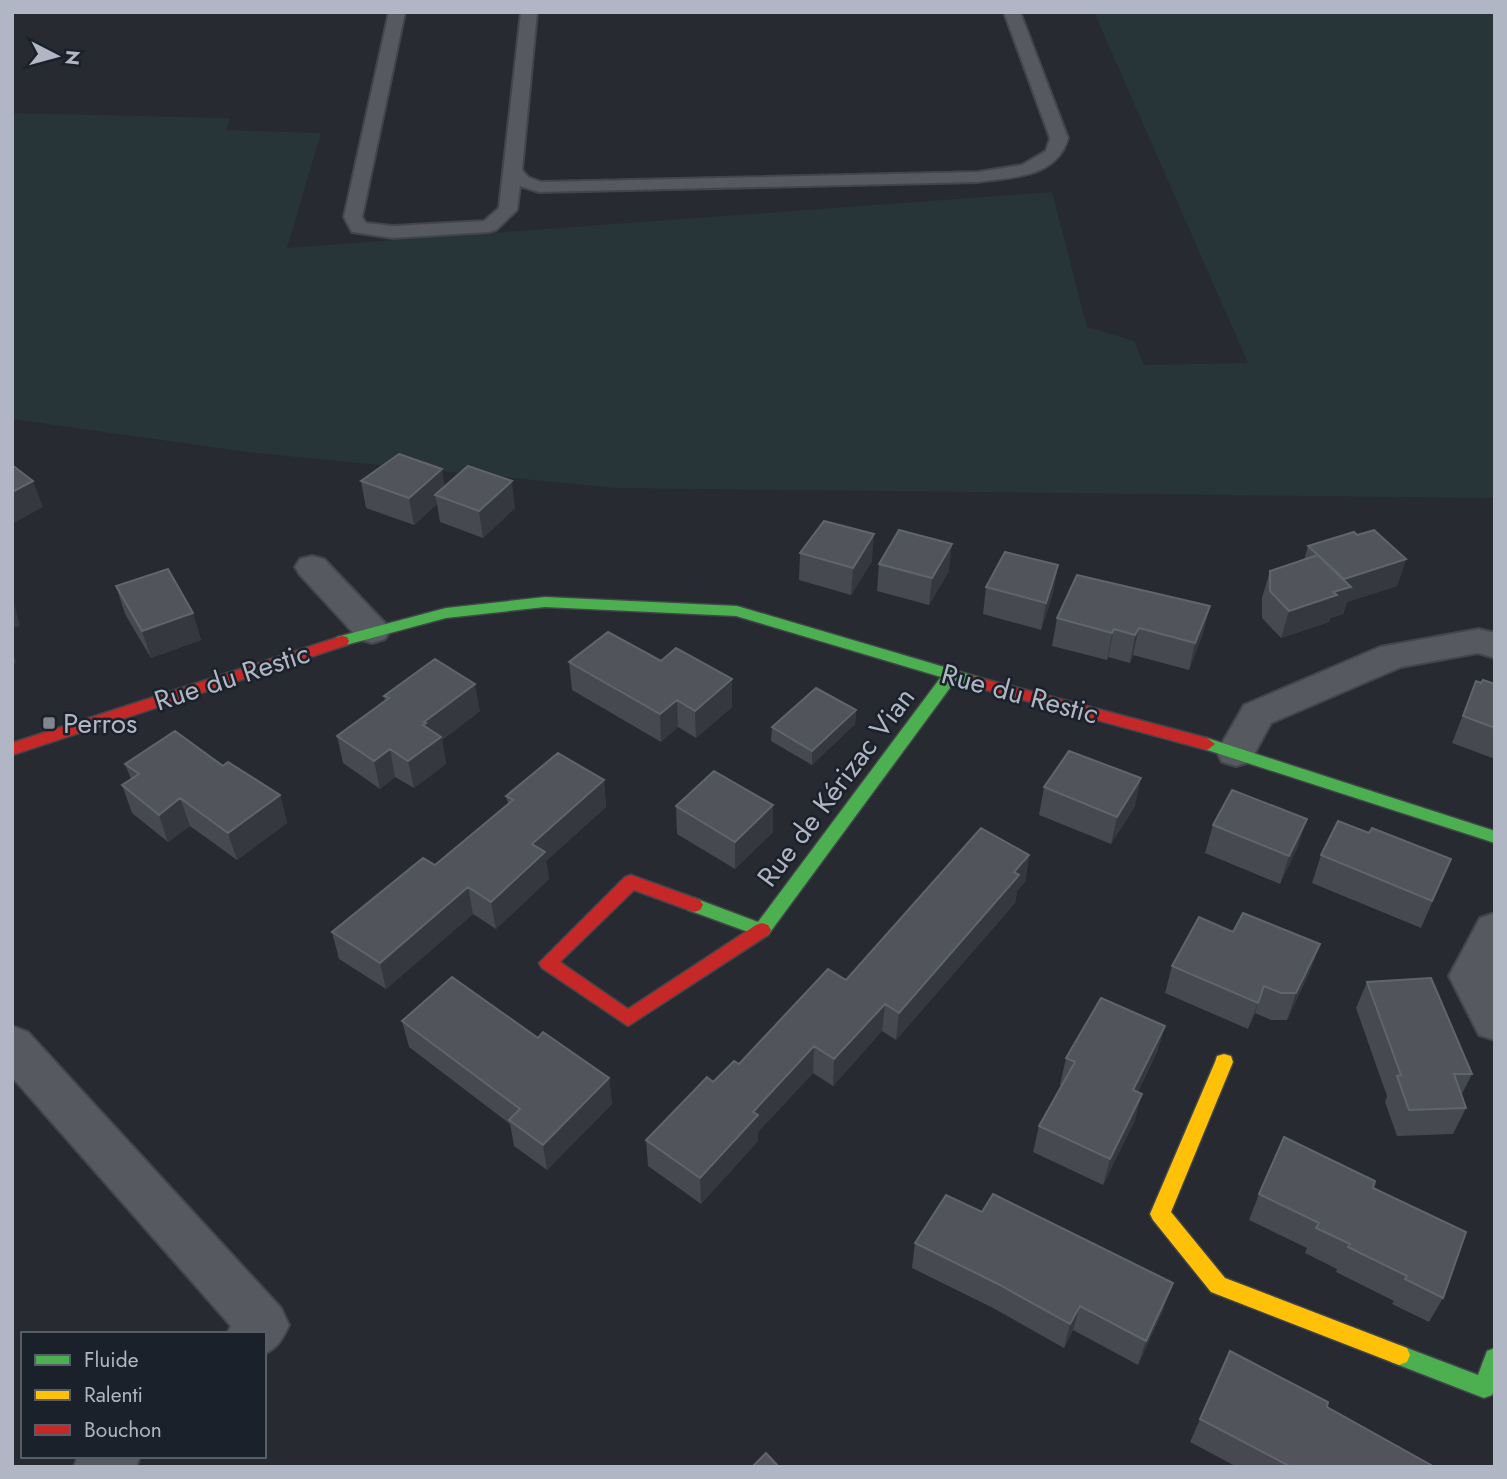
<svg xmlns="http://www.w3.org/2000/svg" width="1507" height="1479" font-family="Jost,sans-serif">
<rect width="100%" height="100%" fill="#272a31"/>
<path fill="#273538" d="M1094,12H1495V498L615,488L247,452L12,419V113L230,118L226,130L321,133L287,248L1052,192L1087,327L1134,341L1144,365L1248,363Z"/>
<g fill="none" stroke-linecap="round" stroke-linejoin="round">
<defs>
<path id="lane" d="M389,12H405L362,217L366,223L393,226L484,221L499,208L521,12H537L522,170L528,177L541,182L978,172L1022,165L1046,151L1050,138L1004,12H1020L1068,138C1057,178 1012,177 978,182L539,192L520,186L517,210L496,230L489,232L393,238L352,232L344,217Z"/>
<path id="street" d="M312,556L324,559L385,623L390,631L385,639L372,643L359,639L300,575L295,567L300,559Z
M1479,629L1495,633V658L1478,653L1401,667L1271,723L1250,762L1236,766L1222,762L1217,752L1244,705L1380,647Z
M1495,913V1040L1479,1035L1449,976L1480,918Z
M12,1026L28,1032L281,1308L289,1325C283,1338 278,1348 264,1354V1334H227L231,1326L12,1077Z
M78,1456H140L136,1467H74Z"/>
<path id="fast" d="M545,597L737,606L978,677L981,681L973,686L955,681L768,935L762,937L688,910L685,905L688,900L694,898L758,922L941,677L736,616L545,607L446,618L342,646L335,641L337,637L446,608Z
M1207,738L1495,831V843L1201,748L1199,744L1201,740Z
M1399,1345L1478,1375L1487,1351L1495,1348V1388L1492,1395L1484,1398L1391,1362L1388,1355L1391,1348Z"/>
<path id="slow" d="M1224,1054L1231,1056L1233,1062L1171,1212L1225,1278L1407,1348L1410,1355L1407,1362L1399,1365L1211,1292L1153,1220L1150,1214L1215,1062L1217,1056Z"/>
<path id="jam" d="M342,636L347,637L349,641L347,645L12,755V743Z
M973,676L1207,738L1215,744L1207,750L968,685L965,681Z
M631,875L700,900L703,905L700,910L694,912L634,890L560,962L628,1009L756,925L762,923L768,925L771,930L768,935L628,1026L542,968L539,963L625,877Z"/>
</defs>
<use href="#lane" stroke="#42454a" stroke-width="4"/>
<use href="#street" stroke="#42454a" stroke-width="4"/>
<use href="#fast" stroke="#42454a" stroke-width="3"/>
<use href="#slow" stroke="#42454a" stroke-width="3"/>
<use href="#jam" stroke="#42454a" stroke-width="3"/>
<use href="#lane" fill="#565960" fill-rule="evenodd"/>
<use href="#street" fill="#565960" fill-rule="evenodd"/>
<use href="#fast" fill="#4caf50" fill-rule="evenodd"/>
<use href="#slow" fill="#ffc107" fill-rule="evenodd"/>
<use href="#jam" fill="#c62828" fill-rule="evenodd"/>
</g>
<path fill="#46494f" d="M442,469L444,487L515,508L483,538L440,522L437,504L414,525L366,508L361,481Z
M1357,535L1406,559L1397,586L1347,602L1343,614L1330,618L1329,622L1281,638L1262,618V598L1270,571L1304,560L1308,546Z
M800,553L872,561L851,595L799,580Z
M879,564L949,571L929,605L877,591Z
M1058,565L1053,593L1041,630L983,614L986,587Z
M116,586L193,613L201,640L151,658L125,614Z
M1210,606L1203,633L1189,670L1133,655L1130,663L1108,657L1107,660L1052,646L1057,618Z
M661,661L732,679V707L696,738L678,727L661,742L572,690L569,662Z
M1476,681L1481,683L1495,684V759L1452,743Z
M384,696L480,711L442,740L446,764L414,788L395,777L380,789L343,763L337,736L385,701Z
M856,710L855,724L812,765L771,741L772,727Z
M125,764L223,766L280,795L287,823L237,860L190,826L168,842L132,813L122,785L131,779Z
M604,780L606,807L546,861L549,879L496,929L473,914L386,989L339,959L332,932L435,865L508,804L506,796Z
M1044,787L1135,806L1111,844L1039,815Z
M773,805V832L735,869L677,834L676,806Z
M1213,825L1298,846L1280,884L1205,853Z
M1369,833L1451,859L1421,928L1312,883L1321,855Z
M1029,855L1025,882L1017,891L1015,903L896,1040L882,1031L833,1086L813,1073L758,1132V1141L701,1204L648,1166L646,1140L713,1082L739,1064L846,980Z
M1233,932L1320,944L1310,971L1287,1020H1271L1255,1013L1248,1029L1165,993L1172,966Z
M1367,982L1472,1074L1462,1094L1466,1108L1453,1134L1397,1136L1385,1102L1387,1096L1356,1008Z
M402,1021L538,1038L609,1078L612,1104L547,1170L514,1146L510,1124L409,1047Z
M1165,1026L1157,1052L1138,1092L1135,1120L1103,1185L1033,1152L1039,1126L1062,1085H1060L1066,1058Z
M1373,1188L1443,1298L1429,1322L1392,1304L1394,1301L1336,1272L1337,1269L1305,1253L1307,1248L1249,1220L1259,1194Z
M915,1243L1164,1308L1138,1365L1073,1330L1064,1348L993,1308L912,1268Z
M1230,1351L1327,1407L1431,1467H1237L1190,1442Z"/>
<path fill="#35383e" d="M442,469L446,495H435L437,504L414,525L409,498Z
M33,481L43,507L12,524V492Z
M512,481L515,508L483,538L479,511Z
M874,534L872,561L851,595L853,568Z
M952,544L949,571L929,605L932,578Z
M1406,559L1397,586L1347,602L1343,614L1330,618L1329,622L1281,638L1289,611L1333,592L1344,579Z
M1058,565L1053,593L1041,630L1046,603Z
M12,595L20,626L12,628Z
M1210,606L1203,633L1189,670L1195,643Z
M193,613L201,640L151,658L142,631Z
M1139,628L1133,655L1130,663L1135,635Z
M1114,629L1108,657L1107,660L1112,633Z
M12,647L16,663L12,664Z
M732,679V707L696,738L695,711Z
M475,684L480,711L442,740L446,764L414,788L408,761L424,722Z
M677,700L678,727L661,742L660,714Z
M856,710L855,724L812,765V751Z
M390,749L395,777L380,789L374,761Z
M1141,778L1135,806L1111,844L1117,817Z
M604,780L606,807L546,861L549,879L496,929L491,902L532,844Z
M280,795L287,823L237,860L228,833Z
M180,798L190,826L168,842L159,815Z
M773,805V832L735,869V842Z
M1307,819L1298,846L1280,884L1289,856Z
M1029,855L1025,882L1017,891L1015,903L896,1040L899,1013Z
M468,887L473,914L386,989L380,963Z
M1320,944L1310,971L1287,1020L1296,993Z
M1264,986L1255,1013L1248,1029L1258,1003Z
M885,1004L882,1031L833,1086L834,1059Z
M1165,1026L1157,1052L1126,1116L1133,1090Z
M814,1046L813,1073L758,1132V1141L701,1204L700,1178L753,1112Z
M609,1078L612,1104L547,1170L543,1145Z
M1142,1094L1135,1120L1103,1185L1110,1159Z
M1173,1283L1164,1308L1138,1365L1146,1341Z
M1080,1306L1073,1330L1064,1348L1070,1324Z"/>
<path fill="#51555b" stroke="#60646c" stroke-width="2" d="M399,454L442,469L409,498L361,481Z
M12,465L33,481L12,492Z
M468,466L512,481L479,511L435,495Z
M824,521L874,534L853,568L800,553Z
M899,530L952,544L932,578L879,564Z
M1374,530L1406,559L1344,579L1308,546L1354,532L1357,535Z
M1005,552L1058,565L1046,603L986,587Z
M1318,555L1351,587L1333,592L1337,595L1289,611L1270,591V571Z
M168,569L193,613L142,631L116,586Z
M1077,575L1210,606L1195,643L1139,628L1135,635L1114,629L1112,633L1057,618Z
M608,632L661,661L676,648L732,679L695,711L677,700L660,714L569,662Z
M435,659L475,684L424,722L426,723L423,725L441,737L408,761L390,749L374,761L337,736L389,698L384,696Z
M1483,680L1495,684V728L1463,716L1476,681L1481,683Z
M816,688L856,710L812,751L772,727Z
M175,731L223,766L228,762L280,795L228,833L180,798L159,815L122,785L139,774L125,764Z
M1069,751L1141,778L1117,817L1044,787Z
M558,753L604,780L532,844L545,852L491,902L468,887L380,963L332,932L423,858L435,865L513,800L506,796Z
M714,771L773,805L735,842L676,806Z
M1232,790L1307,819L1289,856L1213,825Z
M1338,821L1369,833L1372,828L1451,859L1432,901L1321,855Z
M981,828L1029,855L1014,872L1019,875L899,1013L885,1004L834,1059L814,1046L753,1112L758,1115L700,1178L646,1140L707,1077L713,1082L734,1061L739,1064L828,969L846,980Z
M1243,913L1320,944L1296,993H1281L1264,986L1258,1003L1172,966L1199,917L1233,932Z
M452,977L538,1038L543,1032L609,1078L543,1145L509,1120L520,1109L402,1021Z
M1431,978L1472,1074H1454L1466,1108L1409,1110L1397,1076L1401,1075L1367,982Z
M1101,998L1165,1026L1133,1090L1142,1094L1110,1159L1039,1126L1075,1062L1066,1058Z
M1284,1137L1375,1181L1373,1188L1466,1232L1443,1298L1405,1279L1407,1276L1348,1247L1350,1244L1316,1228L1319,1223L1259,1194Z
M993,1194L1173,1283L1146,1341L1080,1306L1070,1324L998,1284L915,1243L946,1195L982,1212Z
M1230,1351L1328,1402L1327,1407L1431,1465V1467H1291L1200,1419Z
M766,1453L779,1467H752Z"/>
<rect fill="#808590" stroke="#1b212b" stroke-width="2.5" x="42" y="716" width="14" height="14" rx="3.5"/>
<g text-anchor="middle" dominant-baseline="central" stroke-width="5" stroke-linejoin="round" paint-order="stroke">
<g font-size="28" fill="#b0b6c3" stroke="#1b212b">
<text transform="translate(232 677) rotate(-18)">Rue du Restic</text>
<text transform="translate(1020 694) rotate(15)">Rue du Restic</text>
<text transform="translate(836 787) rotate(-53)">Rue de Kérizac Vian</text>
</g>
<g font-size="28" fill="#b0b6c3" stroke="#1b212b" text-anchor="start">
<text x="63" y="723">Perros</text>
</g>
</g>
<rect width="1507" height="1479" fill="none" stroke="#b0b6c3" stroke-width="28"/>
<rect x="21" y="1332" width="245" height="126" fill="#1b212b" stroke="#575d68" stroke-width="2"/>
<rect x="35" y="1355" width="35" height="10" fill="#4caf50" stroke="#575d68" stroke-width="2"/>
<text x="84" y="1367" font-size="21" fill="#b0b6c3">Fluide</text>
<rect x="35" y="1390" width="35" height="10" fill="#ffc107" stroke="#575d68" stroke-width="2"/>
<text x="84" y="1402" font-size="21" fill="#b0b6c3">Ralenti</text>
<rect x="35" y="1425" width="35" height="10" fill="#c62828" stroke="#575d68" stroke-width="2"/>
<text x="84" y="1437" font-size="21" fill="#b0b6c3">Bouchon</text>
<g transform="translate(56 56) rotate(96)" stroke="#1b212b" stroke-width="5" paint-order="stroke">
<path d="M0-5L12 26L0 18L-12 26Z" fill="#b0b6c3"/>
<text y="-10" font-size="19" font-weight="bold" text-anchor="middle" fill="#b0b6c3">N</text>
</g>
</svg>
